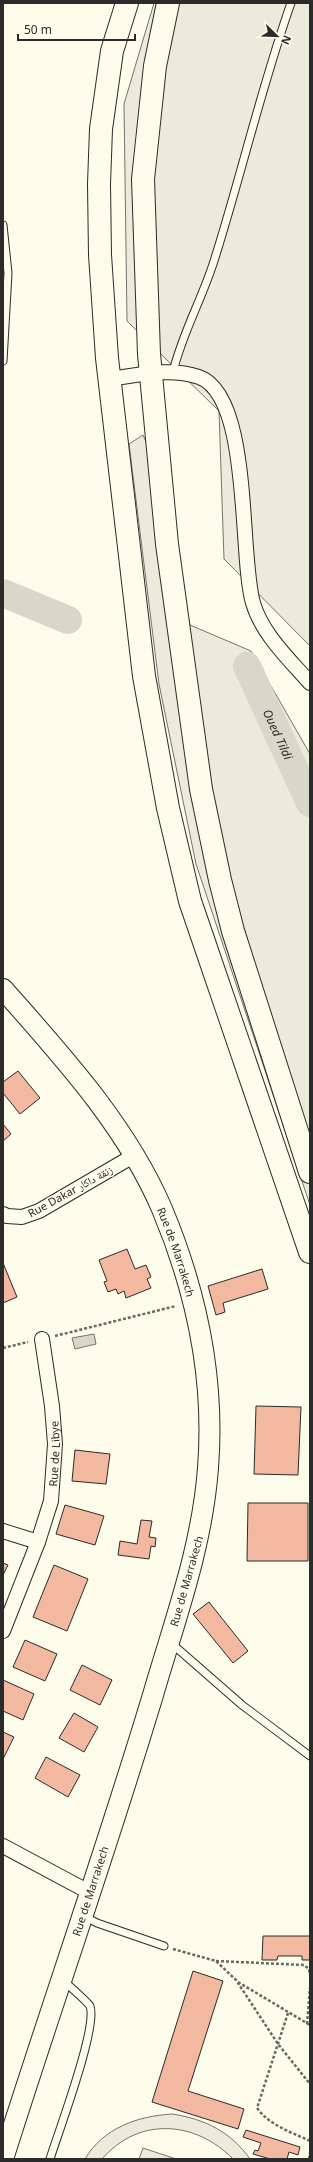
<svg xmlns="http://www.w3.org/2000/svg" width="313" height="2162" font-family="'Noto Sans','Noto Naskh Arabic',sans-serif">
<rect width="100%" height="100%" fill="#fdfbea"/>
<path fill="#ecebdb" stroke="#74746e" d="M154,3H310V646L224,559L219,411L127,321L124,104Z
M143,435L150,451L190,625L251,651L310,754V1205L196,864L159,684L129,444Z
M172,2114C205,2119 231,2132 250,2159H233C196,2121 139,2116 102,2159H85C103,2128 138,2116 172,2114Z
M143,2148L176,2159H139Z"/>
<path fill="#d8d7c9" stroke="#74746e" d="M94,1334L96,1344L75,1349L72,1338Z"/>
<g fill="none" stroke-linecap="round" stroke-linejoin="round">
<g stroke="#d8d7c9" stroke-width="28">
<path d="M3,593L68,620"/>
<path id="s1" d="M247,666L310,803"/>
</g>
</g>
<path fill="#f2b8a0" stroke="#2b2b2b" d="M18,1071L40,1098L20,1114L3,1093V1082Z
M3,1124L11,1134L3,1141Z
M127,1249L135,1269L146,1265L151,1277L147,1279L151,1288L126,1298L124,1291L118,1294L116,1289L108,1292L104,1282L107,1281L99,1260Z
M3,1263L17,1297L3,1303Z
M262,1269L268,1289L223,1303L225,1312L216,1315L208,1286Z
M256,1406L301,1407L298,1475L254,1474Z
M75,1450L110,1454L106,1484L72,1481Z
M248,1503H308V1561H247Z
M65,1505L104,1516L95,1545L56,1534Z
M141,1520L152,1521L149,1537L156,1538L155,1547L151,1546L149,1559L118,1555L120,1541L137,1544Z
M3,1563L8,1565L3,1575Z
M54,1565L88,1579L67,1631L33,1617Z
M209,1602L248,1651L233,1663L193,1614Z
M25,1640L57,1654L45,1681L13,1667Z
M82,1665L112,1680L100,1705L70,1690Z
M3,1680L34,1694L23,1720L3,1711Z
M74,1713L98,1727L84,1752L59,1738Z
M3,1732L14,1737L3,1759Z
M46,1757L80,1775L68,1797L35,1778Z
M263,1936H310V1960H302V1956H278L277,1960H262Z
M193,1971L223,1981L188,2091L244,2109L238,2129L152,2102Z
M246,2130L300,2147L298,2155L289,2152L287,2159H270L253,2154L255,2150L258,2151L261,2143L243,2137Z"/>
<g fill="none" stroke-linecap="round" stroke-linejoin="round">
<defs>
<path id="lane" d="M3,225L8,273L3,361
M173,372C182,334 202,299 214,261C241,176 261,88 291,3
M171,1643L242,1705L310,1756
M84,1916L97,1923L164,1946
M50,2159C58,2133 98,2027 90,2006C87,2001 69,1986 64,1981"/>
<g id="street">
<path d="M109,379C139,375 170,367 199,377C252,396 239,555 253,603C262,634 289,659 310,683"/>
<path d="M3,1214L7,1216L22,1217L39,1211L135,1155"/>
<path d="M3,1531L38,1542"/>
<path id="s2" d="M3,1631L38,1542L51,1501L55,1444L52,1406L42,1339"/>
<path d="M3,1846L89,1892"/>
</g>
<g id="secondary">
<path id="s3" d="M3,989C62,1056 126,1125 162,1209C196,1290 215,1379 208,1468C202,1548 175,1619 153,1695C106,1851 52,2004 3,2159"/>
</g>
<path id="highway" d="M127,3L112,51L101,129L99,184L100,255L107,358L144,676L168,808L190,901L310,1252
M168,3L155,66L143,179L149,354L167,544L201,789L220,880L233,931L310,1172"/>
</defs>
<use href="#lane" stroke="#2b2b2b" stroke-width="9"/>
<use href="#street" stroke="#2b2b2b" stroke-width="16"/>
<use href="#secondary" stroke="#2b2b2b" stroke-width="22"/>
<use href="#highway" stroke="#2b2b2b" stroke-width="24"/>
<path stroke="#6a6964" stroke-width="2.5" stroke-dasharray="3 2" stroke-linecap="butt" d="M55,1336L176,1306
M3,1348L28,1342
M173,1949L216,1961L236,1980L278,2044L310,2084
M216,1961L304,1965L309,1969L310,1975
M238,1982L310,2025
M288,2013L257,2108C269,2125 291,2132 310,2141
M307,2024L310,1988
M309,2159L310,2153"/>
<use href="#lane" stroke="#fdfbea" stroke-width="7"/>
<use href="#street" stroke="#fdfbea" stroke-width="14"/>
<use href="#secondary" stroke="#fdfbea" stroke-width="20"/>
<use href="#highway" stroke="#fdfbea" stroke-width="22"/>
</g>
<g text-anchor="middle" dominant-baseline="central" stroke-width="3" stroke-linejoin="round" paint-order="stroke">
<g font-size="11" fill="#2b2b2b" stroke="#fdfbea">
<text transform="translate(70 1191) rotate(-29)">Rue Dakar زنقة داكار</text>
<text stroke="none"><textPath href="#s3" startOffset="318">Rue de Marrakech</textPath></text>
<text stroke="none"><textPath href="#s2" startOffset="186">Rue de Libye</textPath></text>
<text transform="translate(186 1581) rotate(-74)">Rue de Marrakech</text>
<text transform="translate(90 1891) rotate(-72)">Rue de Marrakech</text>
</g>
<g font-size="12" font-style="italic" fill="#2b2b2b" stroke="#fdfbea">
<text stroke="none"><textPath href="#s1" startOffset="75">Oued Tildi</textPath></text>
</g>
</g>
<rect width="313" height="2162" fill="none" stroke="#2b2b2b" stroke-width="8"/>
<g transform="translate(277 36) rotate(113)" stroke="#fdfbea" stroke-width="3" paint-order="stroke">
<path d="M0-3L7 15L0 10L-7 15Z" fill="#2b2b2b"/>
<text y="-6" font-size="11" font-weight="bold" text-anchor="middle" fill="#2b2b2b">N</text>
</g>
<path d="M18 34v6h117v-6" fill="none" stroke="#2b2b2b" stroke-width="2"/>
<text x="24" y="34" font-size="12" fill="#2b2b2b" stroke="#fdfbea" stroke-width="3" paint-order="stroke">50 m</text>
</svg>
